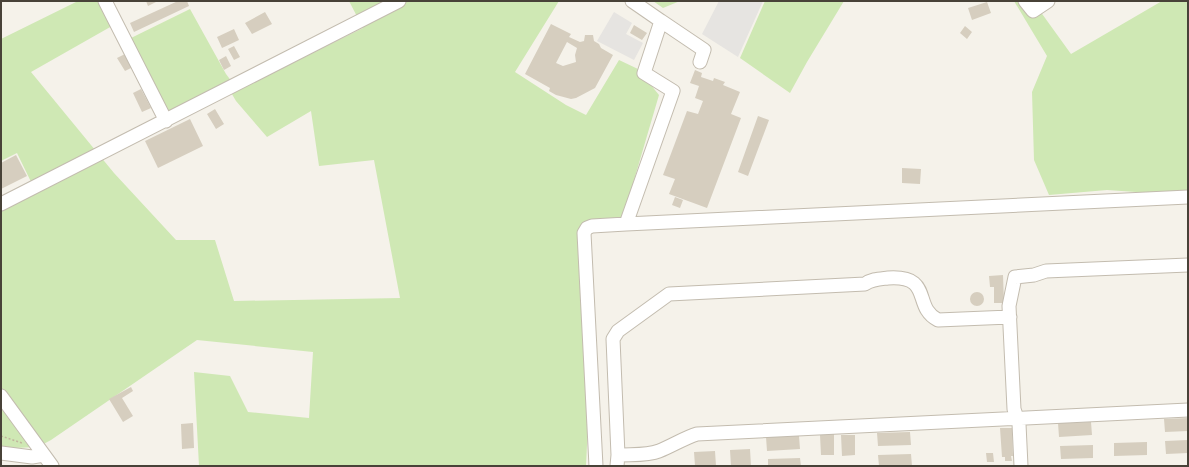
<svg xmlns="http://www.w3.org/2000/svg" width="1189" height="467" font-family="'Golos Text',sans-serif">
<rect width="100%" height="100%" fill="#f5f2ea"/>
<path fill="#cfe8b4" d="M78,1H100L112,26L31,72L114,173L176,240H215L234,301L400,298L374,160L319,166L311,111L267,137L236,101L226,84L167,114L131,38L190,9L226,74L238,90L363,28L349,1H559L515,72L566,105L586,115L619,60L638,69L659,95L622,221L582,225L589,406L586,465L571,466H199L194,372L230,376L248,412L309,418L313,352L197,340L51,440L38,447L14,448L1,446V209L35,190L17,153L1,161V39Z
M653,1H680L663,8Z
M765,1H844L807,62L790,93L740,58Z
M1014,1H1051L1040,11L1071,54L1162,1H1186L1188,3V194L1180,195L1107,190L1049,195L1034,160L1032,92L1047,56Z"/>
<path fill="#e6e4e1" d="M719,1H763L738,57L702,34Z
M614,12L632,23L626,34L643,43L634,60L597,41Z"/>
<path fill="#d6cebf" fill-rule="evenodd" d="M146,1H158L148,6Z
M178,1H187L189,6L134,32L130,23Z
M987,2L991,13L972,20L968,8Z
M265,12L272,24L252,34L245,23Z
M551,24L571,34L569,37L580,42L584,41L585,35H593L594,41L599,44L601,48L613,55L595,88L576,98L571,99L556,95L549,91L550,88L525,74ZM567,42L577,48L575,55L576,62L563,66L556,63Z
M634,25L647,33L642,40L630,33Z
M965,26L972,32L967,39L960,33Z
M234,29L239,40L222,48L217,37Z
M234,46L240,57L234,60L228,49Z
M125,54L133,67L125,71L117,58Z
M226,56L231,66L224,70L219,60Z
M695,70L702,73L701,77L713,81L714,78L725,82L723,85L740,92L731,114L741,118L707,208L669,194L675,179L663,175L687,111L698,114L703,101L695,98L699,86L690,83Z
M141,89L151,108L142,112L133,93Z
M215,109L224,124L216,129L207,114Z
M758,116L769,120L748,176L738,172Z
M190,119L203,146L158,168L145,141Z
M16,155L27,176L1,189V163Z
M902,168L921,169L920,184L902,183Z
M675,197L683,200L680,208L672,205Z
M1003,275L1004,303H994V287H990L989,276Z
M970 299a7 7 0 1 1 14 0a7 7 0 1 1-14 0Z
M131,387L133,391L122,398L133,416L123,422L109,399Z
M1188,418V431L1165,432L1164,419Z
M1091,422L1092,435L1059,437L1058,423Z
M193,423L194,448L182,449L181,424Z
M1000,428H1012L1013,456H1011L1012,461H1005V457H1002Z
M910,432L911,445L878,446L877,433Z
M834,434V455H821L820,435Z
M841,435H855V455L842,456Z
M799,436L800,449L767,451L766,437Z
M1188,440V453L1166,454L1165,441Z
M1147,442V455L1114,456V443Z
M1093,445V458L1061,459L1060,446Z
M750,449L751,466H731L730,450Z
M715,451L716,466H695L694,452Z
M986,453H993L994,462H987Z
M911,454L912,466H879L878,455Z
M800,458L801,466H768V459Z"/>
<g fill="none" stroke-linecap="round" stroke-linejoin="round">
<defs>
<path id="minor" d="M105,1L166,121
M1025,1L1033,11L1048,1
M661,21L704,50L700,62
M1,204L399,1
M626,224L673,91L644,73L661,21L632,1
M1,396L52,466
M1,453L32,457L44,455
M618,455C631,454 647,456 659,451C672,446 684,438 697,434L1188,410
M596,466L584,233L587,228L592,226L626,224L1188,197
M617,466L618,455L613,339L618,331L669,294L865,284C872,279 879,279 888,278C934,275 912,307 938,320L1010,317
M1021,466L1019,424L1014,409L1009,306L1015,277L1034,275L1046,271L1188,265"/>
</defs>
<use href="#minor" stroke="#c3bcaf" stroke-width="15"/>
<path stroke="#c2b69e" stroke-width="1.5" stroke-dasharray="2 2" stroke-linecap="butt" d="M1,436L22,443"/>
<use href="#minor" stroke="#fff" stroke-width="13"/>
</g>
<rect width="1189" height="467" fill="none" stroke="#484238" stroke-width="4"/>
</svg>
